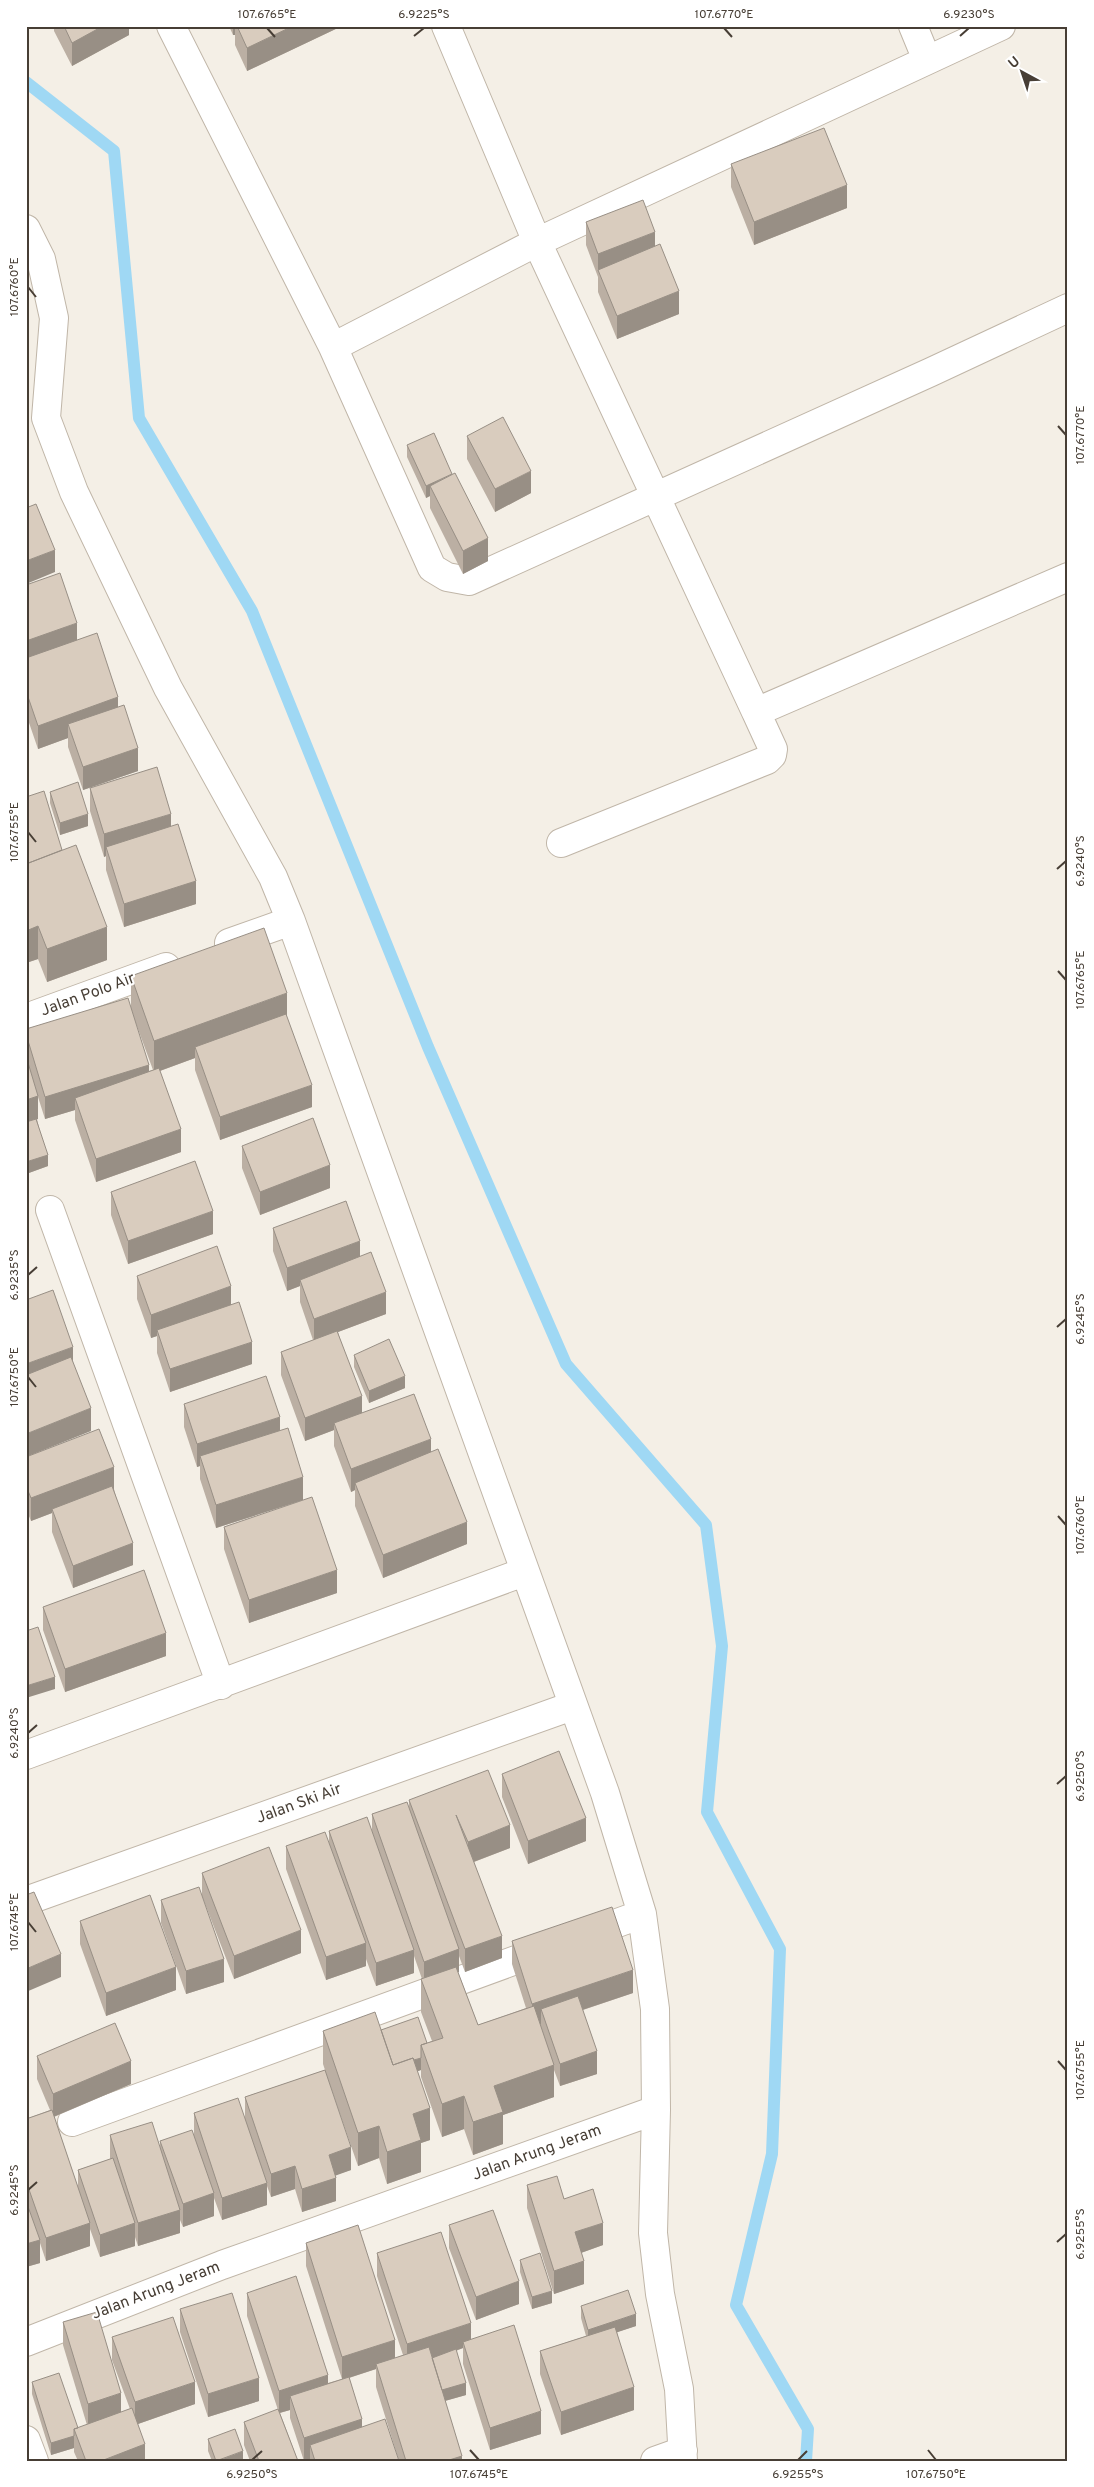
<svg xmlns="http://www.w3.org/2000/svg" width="1094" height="2487" font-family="Overpass,sans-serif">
<rect width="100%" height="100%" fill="#f4efe6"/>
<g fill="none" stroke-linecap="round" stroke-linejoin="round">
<path stroke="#9fd8f4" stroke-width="12" d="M26,82L114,151L139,418L252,611L428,1047L566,1364L706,1525L722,1646L707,1812L780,1949L772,2154L736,2305L808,2429L806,2461"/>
<defs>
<path id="minor" d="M171,26L333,347L432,568L447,577L469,581L931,372L1068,308
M446,26L537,242L756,712
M913,26L927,60
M26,229L41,259L54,318L46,418L74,492L168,688L273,877L291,921L605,1793L642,1914L655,2009L656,2110L653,2233L660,2294L679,2389L683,2461
M333,347L537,242L1001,26
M561,843L767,760L772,755L773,749L756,712L1068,577
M229,943L291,921
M26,1018L166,967
M50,1210L221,1685
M26,1755L524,1572
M26,1901L572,1706
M72,2122L642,1914
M26,2342L222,2265L656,2110
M26,2440L34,2461
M655,2461L683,2451"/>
</defs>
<use href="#minor" stroke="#c0b6a8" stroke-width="30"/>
<use href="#minor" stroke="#fff" stroke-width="28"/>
</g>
<path fill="#bbafa3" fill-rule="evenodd" d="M54,26H129V35L72,66L54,31Z
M229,26H342L247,71L235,45V35H233Z
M731,164L847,208L754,245L731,187Z
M586,222L655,246L679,314L617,339L598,292V277L586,245Z
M467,436L531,493L495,512L467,459Z
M407,445L488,561L463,574L430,508V496L426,498L407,457Z
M26,585L77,640L118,707L138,771L83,790L68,747V738L38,749L26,714Z
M90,788L171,826L196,904L124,927L106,870V856L104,857L90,811Z
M50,792L88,826L60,835L50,803Z
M26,797L62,850L107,960L47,982L38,959L26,963Z
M131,976L287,1017L312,1107L220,1140L195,1070V1058L160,1071L181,1152L96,1182L75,1120V1110L45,1119L38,1097V1119H37L48,1166L26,1174V1029L131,1008ZM134,1018L153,1070L149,1071Z
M242,1146L330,1188L260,1215L242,1168Z
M111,1192L213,1234L128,1264L111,1215Z
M273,1228L360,1257L386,1314L338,1332L362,1413L431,1452L467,1544L383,1578L355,1506V1490L351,1492L334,1446V1430L305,1441L281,1375V1352L313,1340L300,1302V1286L287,1291L273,1251Z
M137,1276L231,1305L252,1364L170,1392L157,1353V1336L151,1338L137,1299Z
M354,1355L405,1388L369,1403L354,1367Z
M184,1404L280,1430L303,1500L216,1528L200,1479V1466L197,1467L184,1427Z
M26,1457L114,1489L133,1565L73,1588L52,1532V1513L31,1521L26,1509Z
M224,1527L337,1593L249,1623L224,1549Z
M43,1607L166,1656L65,1692L43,1630Z
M502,1774L586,1841L528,1864L502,1797Z
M409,1800L510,1848L474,1862L502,1958L465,1972L459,1956L458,1972L478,2025L526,2008L512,1964V1941L633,1993L583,2010L597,2074L560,2086L554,2070V2097L503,2115V2144L473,2155L464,2129L442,2137L421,2077V2070L417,2071L430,2140L421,2143V2172L387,2184L379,2158L358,2166L331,2088L351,2170L335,2175L336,2201L302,2212L295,2189L271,2197L267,2186V2205L222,2220L214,2198V2216L183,2227L180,2220V2233L138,2246L135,2237V2246L100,2257L90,2229V2246L46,2261L40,2243V2263L26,2267V2119L50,2110L37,2079V2056L131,2084L54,2117L78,2187V2170L110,2159V2135L160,2147V2141L194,2134V2113L245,2119V2097L325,2070L323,2064V2031L381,2030L427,2043L432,2041L421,2012V1979H422L414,1956V1973L376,1986L366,1959V1966L326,1980L286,1869V1846L329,1843V1831L372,1833V1814L409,1807Z
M202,1873L301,1953L234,1979L202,1896Z
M161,1900L224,1982L186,1994L161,1923Z
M80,1921L176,1990L106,2016L80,1944Z
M527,2185L564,2199L603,2245L581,2253L584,2284L554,2294L527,2208Z
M449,2225L519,2304L476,2320L449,2248Z
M306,2243L395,2358L403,2355L377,2276V2253L471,2339L541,2434L490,2450L463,2364V2348L456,2351L466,2395L445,2401L462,2461H399L376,2387V2369L349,2378L362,2427L399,2461H310V2459L304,2461L290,2418V2410L280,2413L298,2461H250L244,2445V2422L278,2410L247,2316V2293L328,2383L342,2379L306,2266Z
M520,2260L552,2303L532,2309L520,2272Z
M581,2306L636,2326L617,2332L634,2410L561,2435L540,2374V2351L586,2336L581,2318Z
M180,2309L259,2401L208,2417L180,2332Z
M63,2322L121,2413L130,2409L112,2360V2337L195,2404L138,2424L145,2461H78L74,2452V2448L51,2455L32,2394V2382L78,2428L87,2425L63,2345Z
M208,2439L243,2461H212L208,2451Z"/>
<path fill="#988f85" d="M103,26H129V35L72,66V43Z
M233,26H235V35H233Z
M293,26H342L247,71V48Z
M847,185V208L754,245V222Z
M655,232V255L598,270V277V254Z
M679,291V314L617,339V316Z
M531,471V493L495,512V489Z
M452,474L430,486V496L426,498V486Z
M488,538V561L463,574V551Z
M55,550V572L26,584V561Z
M77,623V646L26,664V641Z
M118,697V720L68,724V738L38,749V726Z
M138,748V771L83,790V767Z
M88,814V826L60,835V823Z
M171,814V836L106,847V856L104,857V834Z
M196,881V904L124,927V904Z
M38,926V959L26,963V931Z
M107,927V960L47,982V949Z
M287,993V1025L195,1047V1058L154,1073V1041Z
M149,1065V1088L75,1098V1110L45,1119V1097Z
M312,1085V1107L220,1140V1117Z
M38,1096V1119L26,1123V1100Z
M181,1129V1152L96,1182V1159Z
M48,1155V1166L26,1174V1162Z
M330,1165V1188L260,1215V1192Z
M213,1211V1234L128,1264V1241Z
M360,1241V1263L300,1280V1286L287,1291V1268Z
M231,1286V1309L157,1330V1336L151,1338V1315Z
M386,1292V1314L314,1341V1319Z
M252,1342V1364L170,1392V1369Z
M73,1347V1370L26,1387V1364Z
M405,1376V1388L369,1403V1391Z
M362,1396V1419L334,1423V1430L305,1441V1418Z
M91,1408V1431L26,1457V1434Z
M280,1417V1440L200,1456V1466L197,1467V1444Z
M431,1439V1462L355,1483V1490L351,1492V1469Z
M114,1467V1490L52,1509V1513L31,1521V1498Z
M303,1477V1500L216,1528V1505Z
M467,1522V1544L383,1578V1555Z
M133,1543V1565L73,1588V1566Z
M337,1570V1593L249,1623V1600Z
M166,1633V1656L65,1692V1669Z
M55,1677V1689L26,1698V1686Z
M586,1818V1841L528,1864V1841Z
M510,1825V1848L468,1864V1842Z
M301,1930V1953L234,1979V1956Z
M502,1936V1958L465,1972V1949Z
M366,1943V1966L326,1980V1957Z
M459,1949V1972L424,1984V1962Z
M414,1950V1973L376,1986V1963Z
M61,1954V1977L26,1992V1969Z
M224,1959V1982L186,1994V1971Z
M176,1967V1990L106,2016V1993Z
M633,1970V1993L546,2022L541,2009V2024L532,2027V2004Z
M597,2051V2074L560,2086V2064Z
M421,2058V2070L393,2080V2068Z
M131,2061V2084L53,2117V2094Z
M554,2065V2097L503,2115V2144L473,2155V2122L494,2086Z
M464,2096V2129L442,2137V2104Z
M430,2108V2140L421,2143V2172L387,2184V2152L413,2114Z
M379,2126V2158L358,2166V2133Z
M351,2147V2170L329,2178V2155Z
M295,2166V2189L271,2197V2174Z
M336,2178V2201L302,2212V2189Z
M267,2183V2205L222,2220V2198Z
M214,2193V2216L183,2227V2204Z
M180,2210V2233L138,2246V2223Z
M90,2223V2246L46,2261V2238Z
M135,2223V2246L100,2257V2235Z
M603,2223V2245L575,2255V2232Z
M40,2240V2263L26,2267V2244Z
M584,2261V2284L554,2294V2271Z
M519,2281V2304L476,2320V2297Z
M552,2291V2303L532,2309V2297Z
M636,2314V2326L588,2342V2330Z
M471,2323V2346L463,2342V2348L407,2367V2344Z
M395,2340V2362L376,2364V2369L342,2380V2357Z
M328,2375V2397L290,2396V2410L279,2413V2391Z
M259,2378V2401L208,2417V2394Z
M195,2382V2404L135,2425V2402Z
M466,2383V2395L441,2402V2390Z
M634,2387V2410L561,2435V2412Z
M121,2393V2416L88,2426V2404Z
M541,2411V2434L490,2450V2428Z
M362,2419V2442L310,2445V2459L304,2461V2438Z
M74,2436V2448L51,2455V2443Z
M145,2444V2461H101Z
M243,2451V2461H218Z
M462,2456V2461H446Z"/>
<path fill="#d9ccbe" stroke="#988f85" d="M64,26H103L72,43Z
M237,26H293L247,48Z
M824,128L847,185L754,222L731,164Z
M643,200L655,232L598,254L586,222Z
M660,244L679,291L617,316L598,270Z
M503,417L531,471L495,489L467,436Z
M434,433L452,474L426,486L407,445Z
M455,473L488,538L463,551L430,486Z
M36,504L55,550L26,561V508Z
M60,573L77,623L26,641V585Z
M97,633L118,697L38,726L26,691V658Z
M124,705L138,748L83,767L68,724Z
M157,767L171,814L104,834L90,788Z
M78,782L88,814L60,823L50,792Z
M44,791L62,850L26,864V797Z
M178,824L196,881L124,904L106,847Z
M76,845L107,927L47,949L38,926L26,931V864Z
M264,928L287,993L154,1041L131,976Z
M128,998L149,1065L45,1097L26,1034V1029Z
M286,1014L312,1085L220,1117L195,1047Z
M26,1056L38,1096L26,1100Z
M159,1068L181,1129L96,1159L75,1098Z
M313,1118L330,1165L260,1192L242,1146Z
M36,1119L48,1155L26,1162V1122Z
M195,1161L213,1211L128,1241L111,1192Z
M346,1201L360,1241L287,1268L273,1228Z
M217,1246L231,1286L151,1315L137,1276Z
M371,1252L386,1292L314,1319L300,1280Z
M53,1290L73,1347L26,1364V1300Z
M239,1302L252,1342L170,1369L157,1330Z
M337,1331L362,1396L305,1418L281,1352Z
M389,1339L405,1376L369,1391L354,1355Z
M71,1357L91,1408L26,1434V1375Z
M266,1376L280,1417L197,1444L184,1404Z
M414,1394L431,1439L351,1469L334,1423Z
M288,1428L303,1477L216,1505L200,1456Z
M99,1429L114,1467L31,1498L26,1486V1457Z
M438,1449L467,1522L383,1555L355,1483Z
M112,1486L133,1543L73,1566L52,1509Z
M312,1497L337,1570L249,1600L224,1527Z
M144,1570L166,1633L65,1669L43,1607Z
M38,1627L55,1677L26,1686V1631Z
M559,1751L586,1818L528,1841L502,1774Z
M488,1770L510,1825L468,1842L456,1815L502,1936L465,1949L409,1800Z
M407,1802L459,1949L424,1962L372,1814Z
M367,1817L414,1950L376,1963L329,1831Z
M325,1832L366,1943L326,1957L286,1846Z
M269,1847L301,1930L234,1956L202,1873Z
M199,1887L224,1959L186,1971L161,1900Z
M34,1892L61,1954L26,1969V1895Z
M150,1895L176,1967L106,1993L80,1921Z
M612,1907L633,1970L532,2004L512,1941Z
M456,1967L478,2025L534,2006L554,2065L494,2086L503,2112L473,2122L464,2096L442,2104L421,2045L443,2038L421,1979Z
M578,1996L597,2051L560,2064L541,2009Z
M375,2012L393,2065L413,2058L430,2108L413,2114L421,2140L387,2152L379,2126L358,2133L323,2031Z
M418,2017L427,2043L421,2045V2058L414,2060L413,2058L393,2065L381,2030Z
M115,2023L131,2061L53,2094L37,2056Z
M325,2070L351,2147L329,2155L336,2178L302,2189L295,2166L271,2174L245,2097Z
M238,2098L267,2183L222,2198L194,2113Z
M52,2110L90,2223L46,2238L26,2181V2119Z
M152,2122L180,2210L138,2223L110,2135Z
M192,2130L214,2193L183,2204L160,2141Z
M113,2158L135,2223L100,2235L78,2170Z
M557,2176L564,2199L593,2189L603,2223L575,2232L584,2261L554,2271L527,2185Z
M26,2201L40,2240L26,2244Z
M493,2210L519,2281L476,2297L449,2225Z
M358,2225L395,2340L342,2357L306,2243Z
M441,2232L471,2323L407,2344L377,2253Z
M540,2253L552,2291L532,2297L520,2260Z
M296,2276L328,2375L279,2391L247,2293Z
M628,2290L636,2314L588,2330L581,2306Z
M232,2293L259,2378L208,2394L180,2309Z
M97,2312L121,2393L88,2404L63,2322Z
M173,2317L195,2382L135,2402L112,2337Z
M514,2325L541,2411L490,2428L463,2342Z
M615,2327L634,2387L561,2412L540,2351Z
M429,2347L462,2456L446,2461H406L376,2364Z
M456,2349L466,2383L442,2390L432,2358Z
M59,2373L78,2428L74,2429V2436L51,2443L32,2382Z
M349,2377L362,2419L304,2438L290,2396Z
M132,2408L145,2444L101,2461H86L74,2429Z
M278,2409L298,2461H259L244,2422Z
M385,2419L399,2461H315L310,2445Z
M235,2429L243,2451L216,2461L208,2439Z"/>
<path fill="none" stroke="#473e35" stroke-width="2" d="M267,28L275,37M724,28L732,37M414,36L424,28M960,36L969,28M28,287L36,297M1058,426L1066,435M28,832L36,842M1057,869L1066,861M1058,971L1066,980M28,1275L37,1267M1057,1327L1066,1319M28,1377L36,1387M1058,1516L1066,1525M28,1733L37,1725M1057,1784L1066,1776M28,1922L36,1932M1058,2061L1066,2070M28,2190L37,2182M1057,2242L1066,2234M470,2450L479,2460M928,2450L936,2460M252,2460L262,2451M798,2460L807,2451"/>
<g text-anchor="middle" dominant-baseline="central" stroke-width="4" stroke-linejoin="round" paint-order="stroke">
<g font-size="16" fill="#473e35" stroke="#fff">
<text transform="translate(88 995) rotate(-20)">Jalan Polo Air</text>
<text transform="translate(299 1804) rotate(-20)">Jalan Ski Air</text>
<text transform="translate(537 2153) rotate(-20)">Jalan Arung Jeram</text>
<text transform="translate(156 2291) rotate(-21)">Jalan Arung Jeram</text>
</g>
</g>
<rect width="1094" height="2487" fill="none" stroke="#ffffff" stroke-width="55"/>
<g transform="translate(1022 72) rotate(320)" stroke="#ffffff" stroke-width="4" paint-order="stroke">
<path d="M0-4L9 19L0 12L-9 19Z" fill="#473e35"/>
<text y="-8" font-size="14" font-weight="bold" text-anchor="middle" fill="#473e35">U</text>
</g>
<rect x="28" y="28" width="1038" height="2432" fill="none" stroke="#473e35" stroke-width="2"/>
<g font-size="12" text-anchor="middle" fill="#473e35">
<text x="267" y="18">107.6765°E</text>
<text x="424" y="18">6.9225°S</text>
<text x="724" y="18">107.6770°E</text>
<text x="969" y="18">6.9230°S</text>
<text transform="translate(14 287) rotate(-90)" y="4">107.6760°E</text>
<text transform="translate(1080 435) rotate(-90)" y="4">107.6770°E</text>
<text transform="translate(14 832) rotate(-90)" y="4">107.6755°E</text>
<text transform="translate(1080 861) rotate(-90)" y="4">6.9240°S</text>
<text transform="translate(1080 980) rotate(-90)" y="4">107.6765°E</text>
<text transform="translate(14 1275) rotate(-90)" y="4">6.9235°S</text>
<text transform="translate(1080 1319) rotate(-90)" y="4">6.9245°S</text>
<text transform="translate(14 1377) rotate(-90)" y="4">107.6750°E</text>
<text transform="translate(1080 1525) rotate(-90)" y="4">107.6760°E</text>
<text transform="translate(14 1733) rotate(-90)" y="4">6.9240°S</text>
<text transform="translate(1080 1776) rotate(-90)" y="4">6.9250°S</text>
<text transform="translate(14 1922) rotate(-90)" y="4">107.6745°E</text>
<text transform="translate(1080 2070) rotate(-90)" y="4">107.6755°E</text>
<text transform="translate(14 2190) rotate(-90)" y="4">6.9245°S</text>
<text transform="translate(1080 2234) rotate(-90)" y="4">6.9255°S</text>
<text x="252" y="2478">6.9250°S</text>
<text x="479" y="2478">107.6745°E</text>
<text x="798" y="2478">6.9255°S</text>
<text x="936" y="2478">107.6750°E</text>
</g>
</svg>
